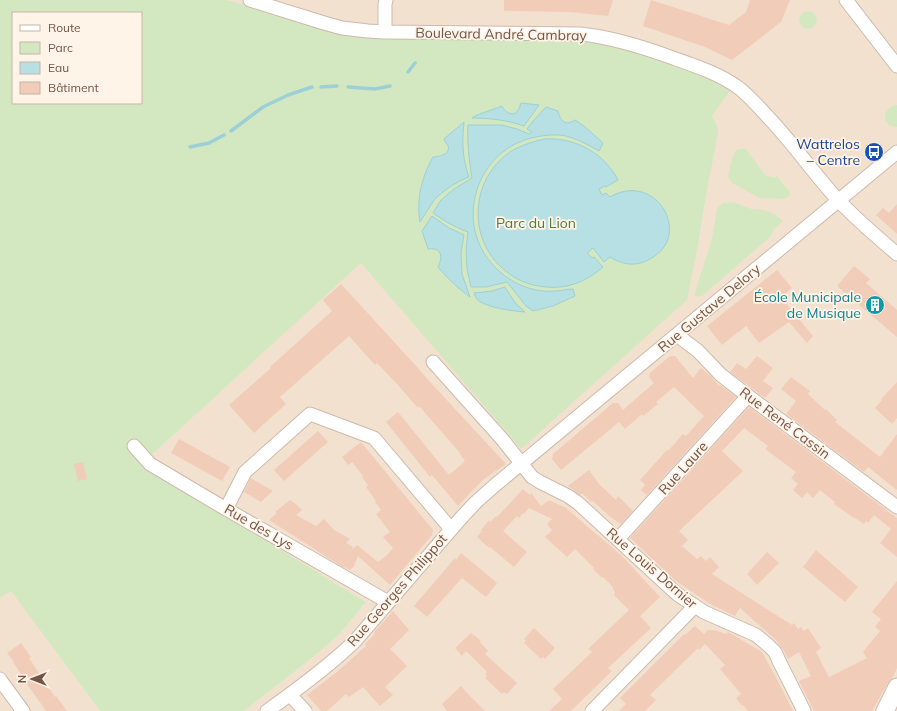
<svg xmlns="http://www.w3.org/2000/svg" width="897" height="711" font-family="Mulish,sans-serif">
<rect width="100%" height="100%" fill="#fcf0e1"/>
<path fill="#f3e1cf" d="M228,0H897V711H244L307,662L338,636L366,602L143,465L144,462L361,262L521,449L699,240L707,190L714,119L712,116L731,90L589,40H496L363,36L291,19Z
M11,590L100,711H0V598Z"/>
<path fill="#d3e8c0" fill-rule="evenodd" d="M0,0H228L291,19L363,36L496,40H589L669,59L731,90L712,116L717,125L718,133L707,190L699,240L687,300L521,449L361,263L144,462L143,465L366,602L338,636L307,662L244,711H100L11,591L0,598ZM13,13H141V103H13Z
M799 20a9 9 0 1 1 18 0a9 9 0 1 1-18 0Z
M897,105V127C881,127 881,107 897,105Z
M740,149H746L765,175L774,178L777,176L791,194L785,199L759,198L732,183L728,177L730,166L733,156L736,150Z
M733,202L751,209L764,210L774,214L783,221L774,229L770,237L702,296H695V292L712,239L717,208L723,203Z"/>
<path fill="#b6e0e4" stroke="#9dd0d6" d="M521,103L539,105L524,126C507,120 489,118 472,118L477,115L502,106C505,112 514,118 518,110C520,108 520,105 521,103Z
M546,107L558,111C561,122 565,126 575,120L584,126L603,143L599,151C588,145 578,139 566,136C556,134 546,135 536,137C476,148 452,224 495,267C510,283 533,293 555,291C561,291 567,289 573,289L575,296L553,306L533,311L526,306L507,282L486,287H471L467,269L466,249L468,232C455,227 444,221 433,213L441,200L454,189L472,178C469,160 467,143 468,125H502L517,129L529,134L532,132L527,129L533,121Z
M464,122C462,141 462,158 469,177C456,182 444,190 434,200C429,207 425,215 420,222C416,199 422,177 433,157C440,157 451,154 448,145C447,145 444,140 444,139Z
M544,139C575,137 604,153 618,180L606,187L605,186L599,189L602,195L606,193L610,197C656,170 694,236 650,259C636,267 623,265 610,257L604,262L593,248L587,253L592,258L594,257L603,267C587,281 568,289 547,287C529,286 513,279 500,266C467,234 472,178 510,152C521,145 532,142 544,139Z
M432,216L449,228L464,235L461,252L462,274L470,297C458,288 448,279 438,267C443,257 442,247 428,249L422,231Z
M505,287L516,304L525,312C513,311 489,308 479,301C476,299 475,296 474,293L492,291Z"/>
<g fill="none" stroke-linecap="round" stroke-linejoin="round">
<path stroke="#9dd0d6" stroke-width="3.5" d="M408,72L415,63
M321,87L337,86
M348,87L375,89L390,86
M231,131L263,107L288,95L312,87
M190,147L209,143L224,135"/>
</g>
<path fill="#f0ccb9" d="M504,0H613L608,16L570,12L504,11Z
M651,0L729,25L746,12L750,0H790L781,22L732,60L705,47L643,26Z
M897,204V234L876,215L883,208L889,213Z
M854,266L870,279L866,283L897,310V337L837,286Z
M777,270L792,288L781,297L813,336L807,343L789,322L759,343L746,326L739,332H738L722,345L707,326Z
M341,284L417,367L430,382L506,464L484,479L470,493L458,506L432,475L430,477L386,422L398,412L449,475L465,461L459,453H460L419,406L418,408L397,384L377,363L375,365L349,336L280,397L286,404L254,433L229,405L271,368L270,367L332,311L323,300Z
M670,356H675L693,378L701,368L711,376L719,386L720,385L736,397L647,495L641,490L645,485L640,480L667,450L668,451L683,434L686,436L704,416L674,387L656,402L658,404L643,416L642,414L625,429L619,422L561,470L552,459L553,454L613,403H618L623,410L654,383L649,377L650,373Z
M757,356L773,368L763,381L773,388L765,398L730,372L737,363L746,369Z
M791,377L810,391L808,394L825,410L826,409L837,420L835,422L880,457L897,434V490L868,467L864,472L786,414L796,401L781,389Z
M897,382V418L892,424L875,408L882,400L881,399Z
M749,407L897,518V557L880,543L891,529L874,515L868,523L866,521L864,524L855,518H854L834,504L835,502L820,490L813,498L807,492L802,498L793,490L798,484L791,478L796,472L765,449L768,446L744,428L722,451L743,471L679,531L688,540L682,546L697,559L701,556L706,561L710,557L719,567L712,574L726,583L792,625L794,623L798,629L801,627L804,631L808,628L821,648L816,652L829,677L867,658L863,652L880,631L875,627L881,619L872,612L897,581V668L892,679L888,683L872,711H814L799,681L811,676L799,652L788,659L784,651L777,641L740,608L735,616L710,604L676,581L630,538Z
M318,431L328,442L284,481L274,470Z
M179,439L230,467L222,481L171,453Z
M361,442L433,530L432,535L390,585L358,556L354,566L350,570L345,567L344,568L269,520L277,513L275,512L290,500L296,504L302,510L296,515L316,526L324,519L334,530L350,539L346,543L353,547L352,550L357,545L378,562L387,555L393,548L383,537L390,532L376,514L381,510L375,502L376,501L366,487L368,485L362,477L363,476L352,462L348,465L342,457Z
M83,462L87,479L78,481L74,464Z
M589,470L599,484L616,500L618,496L633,511L621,524L609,516L593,501L591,502L582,493L580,495L568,486Z
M251,478L259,483L273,491L261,502L244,492Z
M523,489L530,495L531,493L541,506L548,501H551L566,508L622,556L660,597L640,616L651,628L608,668L612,671L571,711H549L562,699L553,689L592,652L588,649L629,610L614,595L615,593L612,586L603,577L602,578L593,569L594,568L575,549L567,557L545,537L552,530L547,524L552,519L529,508L524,514L523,513L519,518L517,516L503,531L527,552L514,567L490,547L489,548L477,537L482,531L481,530L489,520L490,522L496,516L497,517Z
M816,550L858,587L845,602L803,567Z
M767,552L779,563L757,585L747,574Z
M461,553L497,583L486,597L462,578L427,617L414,606L455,558L456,560Z
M393,611L409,630L390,649L407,666L385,687L393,695L380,706L363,687L349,697L346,694L327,711H321L307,695L338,671L366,646L365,644L375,634L374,632Z
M695,626L704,634L708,630H714L726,634L728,632L762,652L774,674L793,711H748L743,705L742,706L736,698L741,694L720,669L725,665L705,644L699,650L698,648L650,695L656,700L645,711H619L626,704L620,698L684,634L685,635Z
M534,628L555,648L545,659L543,657L541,659L524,643L526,641L524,639Z
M471,633L474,636V635L481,641L480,642L488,651L485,654L517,683L507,694L504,692L502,694L485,678L487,676L485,674L487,672L466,651L462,656L455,648Z
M21,643L31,657L29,658L55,697L56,696L67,711H46L27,684L26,685L19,675L21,674L13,662H14L7,653Z
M461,686L468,694L485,711H447L442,704Z"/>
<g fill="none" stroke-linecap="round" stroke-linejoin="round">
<defs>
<path id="minor" d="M250,0L324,23L342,28L368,31L385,32L580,34C612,37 643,47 673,58C696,66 720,74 739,88C749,96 758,106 767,116C793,143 814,174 839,201C857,220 877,237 897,254
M846,0L897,66
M385,32V4L386,0
M677,335L698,351L721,375L748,396L897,507
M433,362L502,439L532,477L540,482L568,496L578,503L677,594L704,612L756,635L769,646L775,652L779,661L804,711
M134,446L150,464L226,509L388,602
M226,509L245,472L310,414L374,438L451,529
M618,539L748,396
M0,679L1,681L23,711
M290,695L305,711
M267,711C298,689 328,667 355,641L461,518L476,502L494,486L897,152
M592,711L695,606"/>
<path id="tertiary" d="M885,711L897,687"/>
</defs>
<use href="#minor" stroke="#ceb9ab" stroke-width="15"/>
<use href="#tertiary" stroke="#ceb9ab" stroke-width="19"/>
<use href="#minor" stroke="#fff" stroke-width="13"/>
<use href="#tertiary" stroke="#fff" stroke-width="17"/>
</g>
<defs>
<symbol id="bus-disc" viewBox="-11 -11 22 22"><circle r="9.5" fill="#1a4fb4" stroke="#fff4e7"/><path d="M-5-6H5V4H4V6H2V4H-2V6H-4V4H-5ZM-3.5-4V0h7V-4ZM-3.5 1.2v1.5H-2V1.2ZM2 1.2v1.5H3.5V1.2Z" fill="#fff"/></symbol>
<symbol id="building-disc" viewBox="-11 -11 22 22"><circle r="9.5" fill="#0f9aa8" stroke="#fff4e7"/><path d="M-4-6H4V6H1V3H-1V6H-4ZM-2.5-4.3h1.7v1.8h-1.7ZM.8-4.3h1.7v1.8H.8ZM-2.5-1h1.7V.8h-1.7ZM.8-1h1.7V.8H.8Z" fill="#fff"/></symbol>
</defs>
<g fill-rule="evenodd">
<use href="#bus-disc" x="863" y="141" width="22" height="22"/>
<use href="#building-disc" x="864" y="294" width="22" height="22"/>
</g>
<g text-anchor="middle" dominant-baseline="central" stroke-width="3.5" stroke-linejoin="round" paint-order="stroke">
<g font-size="14" fill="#725548" stroke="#fff4e7">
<text transform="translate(501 34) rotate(1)">Boulevard André Cambray</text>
<text transform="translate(709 308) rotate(-40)">Rue Gustave Delory</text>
<text transform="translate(785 423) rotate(37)">Rue René Cassin</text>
<text transform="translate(683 468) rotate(-48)">Rue Laure</text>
<text transform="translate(259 527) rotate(30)">Rue des Lys</text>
<text transform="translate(652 568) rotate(41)">Rue Louis Dornier</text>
<text transform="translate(397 590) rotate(-49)">Rue Georges Philippot</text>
</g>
<g font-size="14" fill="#164399" stroke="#fff4e7" text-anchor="end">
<text x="860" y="144">Wattrelos<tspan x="860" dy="16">– Centre</tspan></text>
</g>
<g font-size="14" fill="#547841" stroke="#fff4e7">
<text x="536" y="223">Parc du Lion</text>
</g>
<g font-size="14" fill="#0d838f" stroke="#fff4e7" text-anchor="end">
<text x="861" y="297">École Municipale<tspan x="861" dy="16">de Musique</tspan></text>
</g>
</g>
<rect x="12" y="12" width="130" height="92" fill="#fff4e7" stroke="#c7b4a7"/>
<rect x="20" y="25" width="20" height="6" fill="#ffffff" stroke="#c7b4a7"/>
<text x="48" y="32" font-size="12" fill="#725548">Route</text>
<rect x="20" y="42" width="20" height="12" fill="#d3e8c0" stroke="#c7b4a7"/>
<text x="48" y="52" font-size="12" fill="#725548">Parc</text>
<rect x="20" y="62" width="20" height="12" fill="#b6e0e4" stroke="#c7b4a7"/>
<text x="48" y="72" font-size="12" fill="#725548">Eau</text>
<rect x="20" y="82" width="20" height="12" fill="#f0ccb9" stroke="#c7b4a7"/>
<text x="48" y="92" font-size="12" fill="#725548">Bâtiment</text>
<g transform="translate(32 679) rotate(270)" stroke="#fff4e7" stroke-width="3" paint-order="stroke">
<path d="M0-3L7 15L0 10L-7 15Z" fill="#725548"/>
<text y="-6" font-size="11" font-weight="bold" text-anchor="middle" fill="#725548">N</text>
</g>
</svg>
